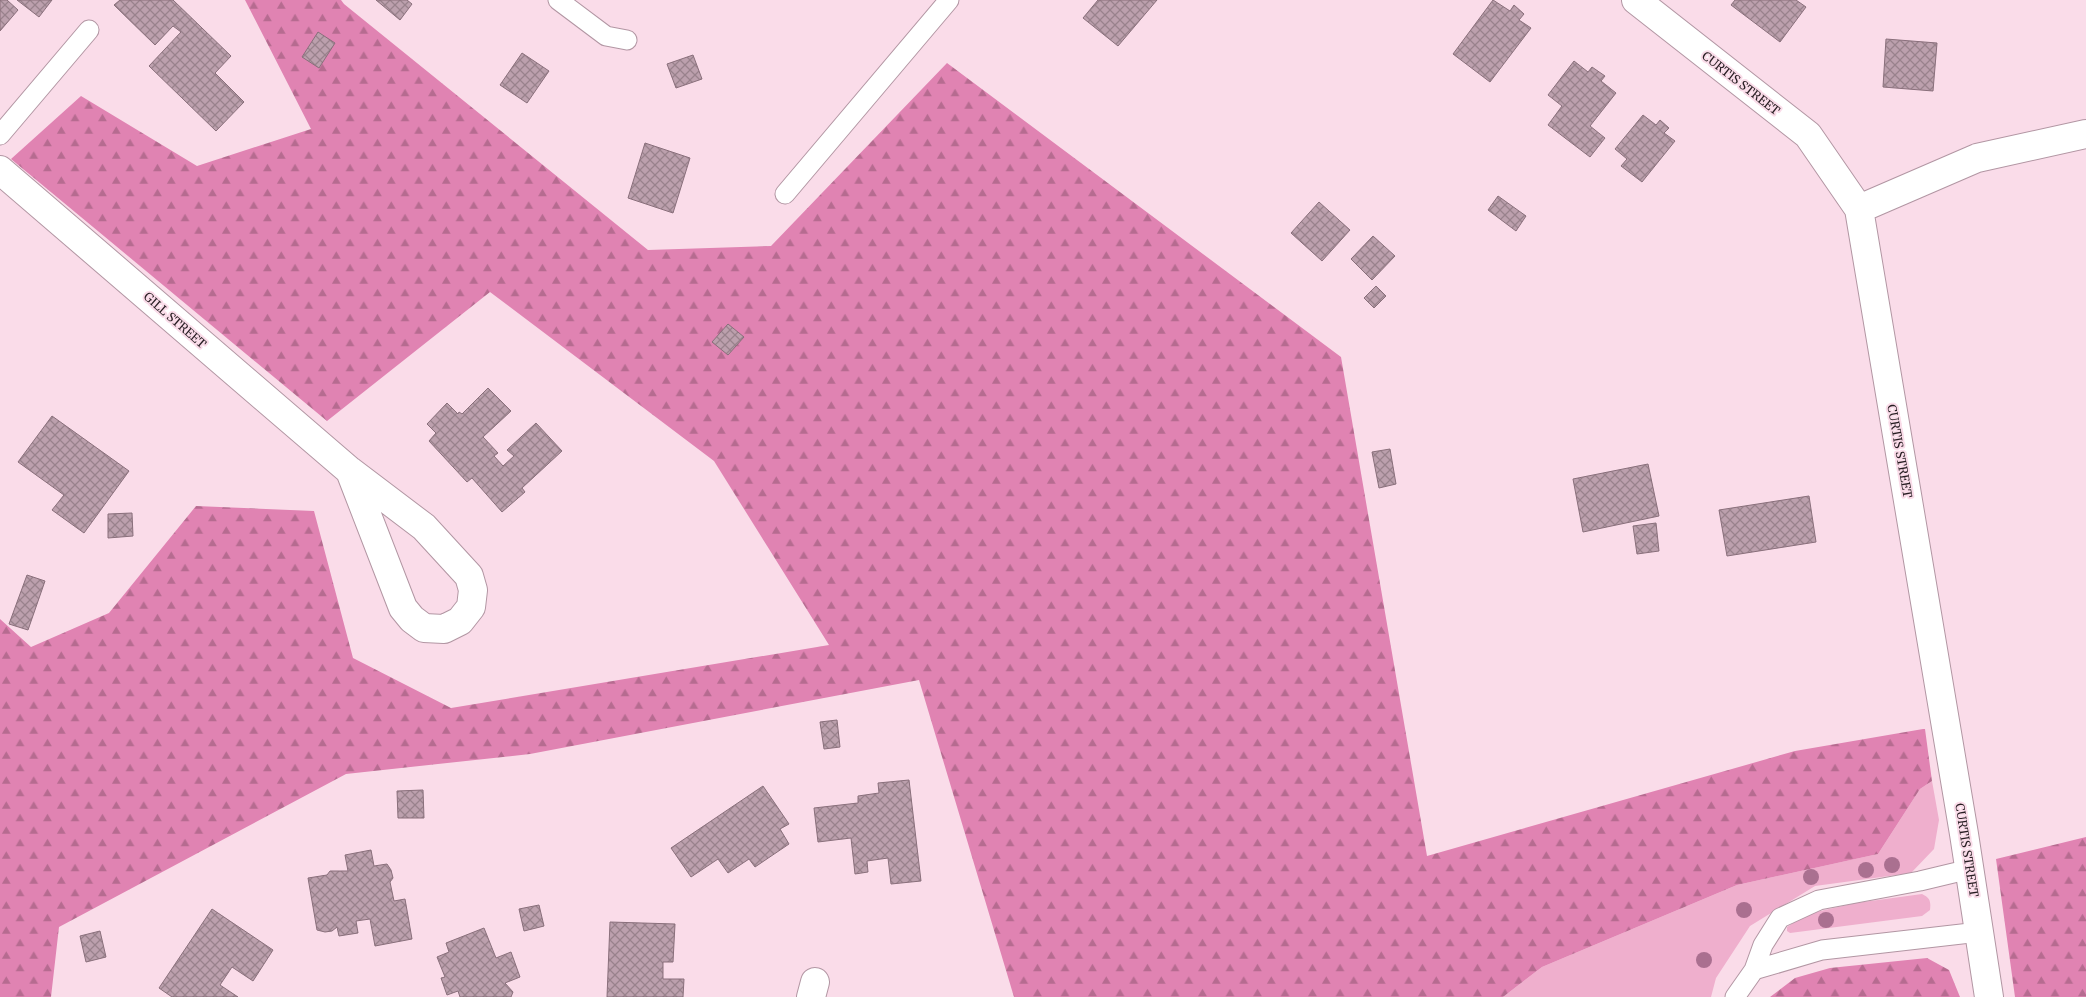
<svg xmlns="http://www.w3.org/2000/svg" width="2086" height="997" font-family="Merriweather,serif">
<defs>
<pattern id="forest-firs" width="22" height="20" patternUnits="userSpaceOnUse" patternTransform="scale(1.25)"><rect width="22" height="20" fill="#e083b2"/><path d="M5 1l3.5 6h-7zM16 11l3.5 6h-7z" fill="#b66b90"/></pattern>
<pattern id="building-cross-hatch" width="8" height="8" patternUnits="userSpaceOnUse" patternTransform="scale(1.25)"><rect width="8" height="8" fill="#bca0ad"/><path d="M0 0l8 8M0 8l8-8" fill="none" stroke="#99828c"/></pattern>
</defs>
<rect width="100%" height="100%" fill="#fadce9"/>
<path fill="#efafcd" d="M1932,781L1939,820L1934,849L1911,873L1815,886L1750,926L1716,978L1711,997H1503L1542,967L1737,885L1878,854L1920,789Z
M1922,894C1930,898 1931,901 1930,910L1922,916L1790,933L1787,931V927L1807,914L1856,903Z"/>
<path fill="url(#forest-firs)" d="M245,0H341L344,4L648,250L771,246L947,63L1341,357L1427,856L1795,751L1923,729H1925L1932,781L1920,789L1878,854L1737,885L1542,967L1503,997H1014L919,680L530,754L346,774L59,927L51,997H0V619L31,647L109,613L196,506L314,511L353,658L451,708L829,645L714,461L490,292L327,421L11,159L81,96L197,166L311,129Z
M2086,837V997H2015L1996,859Z
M1927,958L1949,970L1960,997H1770L1795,978L1830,968Z"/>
<path fill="url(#building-cross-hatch)" stroke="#896f7b" d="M0,0H7L18,10L0,31Z
M17,0H52L39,17Z
M120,0H173L231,56L215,73L244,102L216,131L149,66L181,32L173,26L155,45L114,5Z
M376,0H407L412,4L400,20Z
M1098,0H1157L1118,46L1083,18Z
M1493,0L1510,11L1514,5L1524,14L1519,20L1531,28L1490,82L1453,54Z
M1735,0H1796L1806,7L1780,42L1731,5Z
M318,32L335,43L319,68L302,57Z
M1886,39L1937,43L1933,91L1883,87Z
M522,53L549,71L527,103L500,85Z
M693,55L702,79L676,88L667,64Z
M1574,61L1588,72L1592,67L1605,76L1601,81L1616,93L1590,126L1605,138L1590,157L1548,125L1562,106L1548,95Z
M1643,115L1656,125L1660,120L1669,128L1664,133L1675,141L1642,182L1621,166L1627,159L1615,149Z
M645,143L690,158L673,213L628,198Z
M1498,196L1526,216L1516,231L1488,210Z
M1319,202L1350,230L1322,261L1291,233Z
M1373,236L1395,256L1372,280L1351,259Z
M1376,286L1386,296L1374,308L1364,298Z
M728,324L744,337L728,355L712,342Z
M488,388L511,411L483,437L498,453L494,456L503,466L514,456L507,450L536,423L562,451L522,488L525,492L502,512L472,478L467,482L429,441L436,433L427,424L447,403L458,414L459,412L462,414Z
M52,416L129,471L84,533L52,510L64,495L18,462Z
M1390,449L1396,484L1379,488L1372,452Z
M1648,464L1659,516L1583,532L1573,479Z
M1809,496L1816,542L1727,556L1719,510Z
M132,513L133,536L108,538V514Z
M1656,523L1659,551L1637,554L1633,526Z
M27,575L45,581L28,630L9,624Z
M837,720L840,747L824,749L820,722Z
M909,780L921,881L891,884L888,858L867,861L868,872L855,874L851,838L818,842L814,808L858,803V796L879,793L878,783Z
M763,786L789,824L780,829L789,844L755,867L749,859L728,873L718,859L691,877L671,848Z
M423,790L424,818H398L397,791Z
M371,850L374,866L387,864L391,870L393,878L390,882L394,901L405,899L412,939L375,946L370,919L356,921L358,933L339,936L337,927L332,931L325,932L317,930L308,878L327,875L330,871H348L345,855Z
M539,905L544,926L524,931L519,909Z
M212,909L273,950L253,981L232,967L220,985L238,997H172L159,988Z
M610,922L675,924L673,962H663V979H684L683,997H607Z
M484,928L496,958L511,952L520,977L505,983L513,992L511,997H460L458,991L447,995L441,978L445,977L437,957L449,952L446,943Z
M100,931L106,957L86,962L80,936Z"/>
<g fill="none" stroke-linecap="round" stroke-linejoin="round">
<defs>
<path id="service" d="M558,0L606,36L627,40
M0,135L89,30
M785,194L949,0
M1754,970L1822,950L1979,932
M1735,997L1754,970L1763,945L1780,918L1819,900L1920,881L1970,869"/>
<path id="minor" d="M0,170L350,471L424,527L469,576L473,590L471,607L460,621L444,629L424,628L412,619L403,608L350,471
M811,997L815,982"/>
<path id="tertiary" d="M1636,0L1808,135L1859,209L1964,834L1989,997
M1859,209L1977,158L2086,134"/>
</defs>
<use href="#service" stroke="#b296a3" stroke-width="21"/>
<use href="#minor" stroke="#b296a3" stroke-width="30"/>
<use href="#tertiary" stroke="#b296a3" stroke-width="30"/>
<use href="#service" stroke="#fff" stroke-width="19"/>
<use href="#minor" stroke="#fff" stroke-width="28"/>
<use href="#tertiary" stroke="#fff" stroke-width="28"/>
</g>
<g fill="#aa7090">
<circle cx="1892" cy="865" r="8"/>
<circle cx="1866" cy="870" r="8"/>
<circle cx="1811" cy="877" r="8"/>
<circle cx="1744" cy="910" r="8"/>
<circle cx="1826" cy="920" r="8"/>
<circle cx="1704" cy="960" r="8"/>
</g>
<g text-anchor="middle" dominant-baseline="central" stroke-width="4" stroke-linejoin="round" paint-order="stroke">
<g font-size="12" fill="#271d22" stroke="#fadce9">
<text transform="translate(1741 83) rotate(38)">CURTIS STREET</text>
<text transform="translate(175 320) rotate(41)">GILL STREET</text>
<text transform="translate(1900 451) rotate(80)">CURTIS STREET</text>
<text transform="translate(1967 850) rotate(81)">CURTIS STREET</text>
</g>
</g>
</svg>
